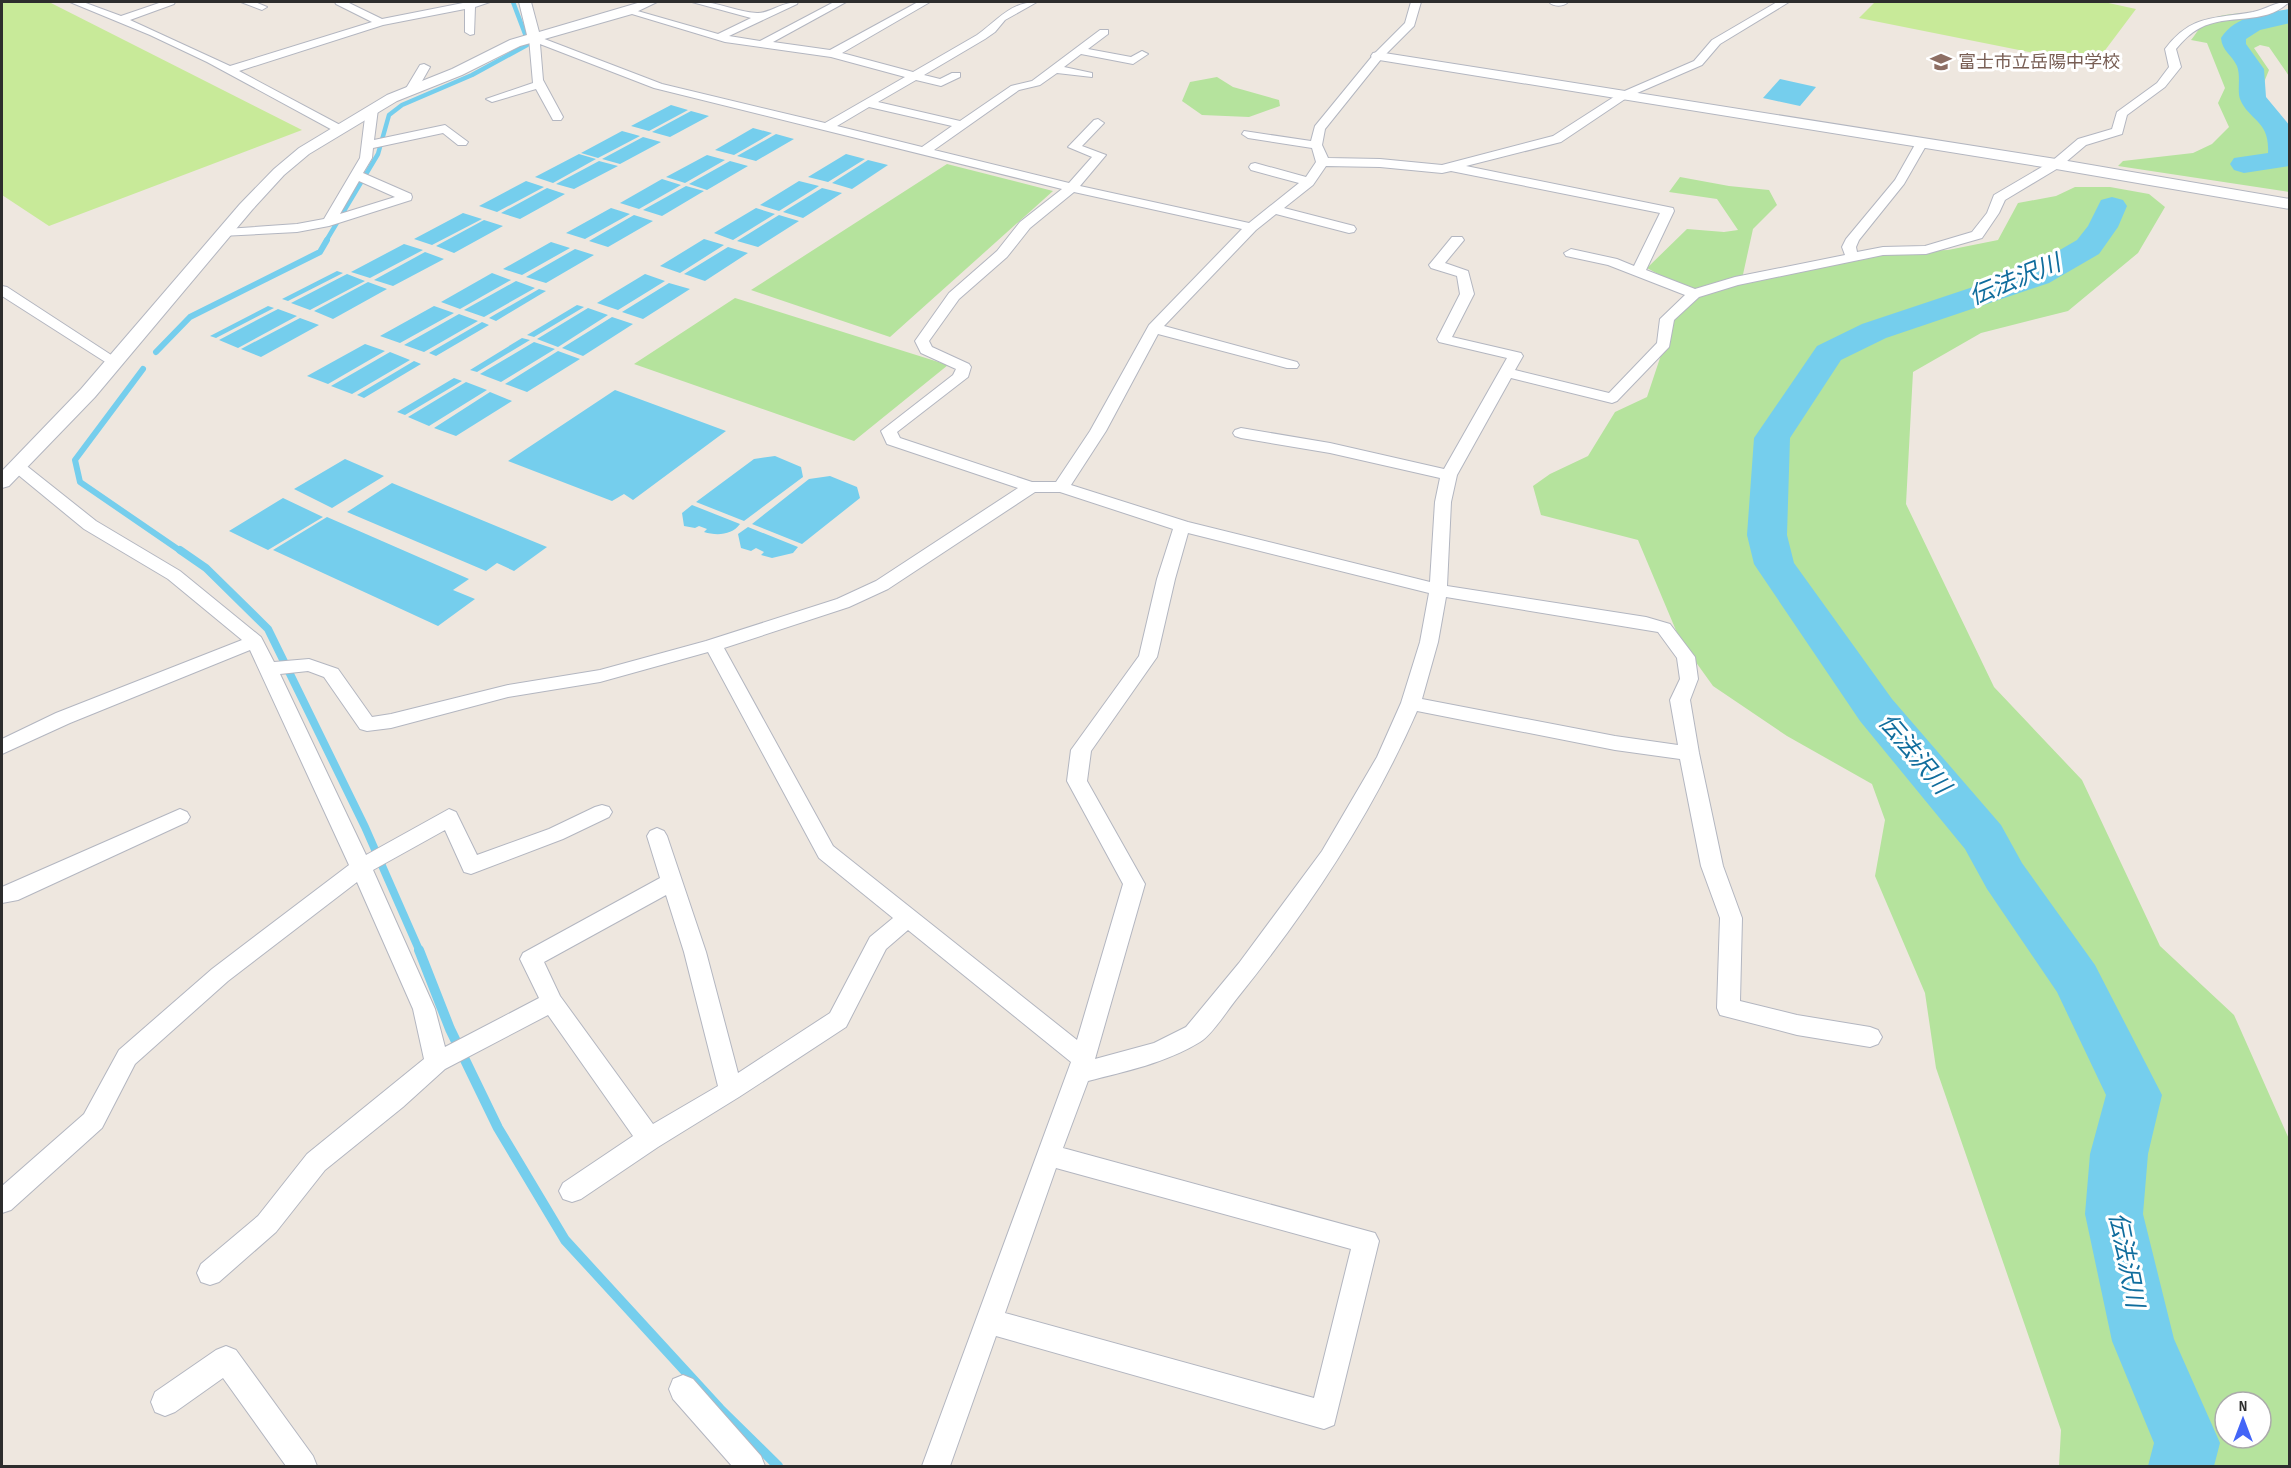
<svg xmlns="http://www.w3.org/2000/svg" width="2291" height="1468" font-family="'Sofia Sans Condensed','Noto Sans JP',sans-serif">
<rect width="100%" height="100%" fill="#eee7df"/>
<path fill="#b5e39d" fill-rule="evenodd" d="M2289,10V76L2269,47L2260,45L2254,48L2269,70L2258,97C2266,115 2271,124 2289,131V192L2118,166L2123,161L2193,153L2212,144L2229,127L2218,103L2225,88L2207,43L2191,40C2196,34 2200,26 2206,22C2219,10 2269,14 2289,10Z
M1217,77L1233,87L1279,100L1280,106L1249,117L1202,115L1182,101L1190,82Z
M947,164L1053,191L890,337L751,290Z
M1680,177L1729,186L1769,190L1777,205L1753,229L1742,279L1871,253L1948,250L1998,240L2018,203L2056,196L2075,187H2110L2149,194L2165,207L2138,253L2068,311L1981,333L1913,372L1906,504L1994,687L2082,780L2160,946L2234,1015L2289,1139V1466H2059L2061,1430L1936,1068L1925,993L1875,876L1885,820L1872,784L1787,736L1713,686L1680,640L1638,540L1541,515L1533,486L1550,474L1588,456L1615,412L1647,397L1674,316L1694,294L1647,268L1687,229L1724,232L1738,230L1717,199L1669,192ZM2225,1402H2261V1438H2225Z
M735,298L948,365L854,441L634,364Z"/>
<path fill="#c8ea99" d="M2,2H49L302,130L49,226L2,195Z
M1875,2H2104L2136,9L2094,65L1859,18Z"/>
<path fill="#75ceed" d="M1780,79L1816,87L1800,106L1763,98Z
M671,105L688,110L649,131L631,126Z
M691,111L709,116L670,137L652,132Z
M753,128L772,133L734,155L715,150Z
M622,131L640,136L598,158L581,153Z
M776,134L794,139L756,161L737,156Z
M643,137L661,142L620,164L602,159Z
M579,154L596,159L553,183L535,177Z
M846,154L865,159L828,182L808,177Z
M707,155L725,160L685,183L666,177Z
M868,160L888,165L852,189L832,183Z
M599,161L618,166L574,189L556,184Z
M730,161L748,166L707,190L689,184Z
M662,179L681,185L639,209L620,203Z
M526,181L544,187L497,212L479,206Z
M799,181L819,186L779,211L760,205Z
M686,186L704,191L662,216L643,210Z
M547,188L565,194L520,219L501,213Z
M822,188L842,193L803,218L783,212Z
M611,208L630,214L585,239L566,233Z
M756,208L775,214L733,240L714,233Z
M463,213L482,219L432,245L414,239Z
M634,215L653,221L608,247L589,241Z
M779,215L799,221L758,247L737,241Z
M484,220L503,226L454,253L436,246Z
M704,239L724,245L680,273L660,266Z
M551,242L570,248L522,275L503,269Z
M404,244L423,250L370,278L351,272Z
M728,247L748,253L705,281L684,274Z
M575,249L594,255L546,283L526,277Z
M425,252L444,259L393,286L374,280Z
M337,271L343,273L288,301L282,299Z
M492,273L511,280L460,309L441,302Z
M347,274L365,281L310,310L291,303Z
M645,274L665,281L618,310L597,303Z
M516,281L535,288L484,317L464,310Z
M368,282L387,289L333,319L314,311Z
M669,283L690,289L643,319L622,312Z
M539,289L546,291L496,321L489,318Z
M577,305L584,307L534,337L527,335Z
M268,306L274,308L216,338L210,336Z
M434,306L454,313L400,343L380,336Z
M588,308L608,315L558,347L537,339Z
M278,309L297,316L238,348L219,340Z
M459,314L478,321L424,352L404,345Z
M612,317L633,324L583,356L562,348Z
M300,318L319,325L261,357L241,349Z
M482,322L489,325L436,356L429,353Z
M522,338L530,340L477,372L470,370Z
M534,342L555,349L501,382L480,374Z
M365,344L385,351L328,384L307,376Z
M558,351L580,359L527,392L505,384Z
M390,352L410,360L352,394L331,386Z
M414,361L421,364L364,398L357,395Z
M454,378L462,381L405,415L397,412Z
M466,382L487,390L429,426L408,417Z
M615,390L726,431L633,500L624,494L612,501L508,461Z
M490,392L512,401L456,436L434,428Z
M775,456L801,467L803,477L744,521L696,502L754,459Z
M345,459L384,476L332,508L294,489Z
M830,476L857,487L860,498L802,544L752,524L809,479Z
M392,483L547,547L514,571L497,563L486,571L347,512Z
M283,498L323,517L268,550L229,531Z
M692,505L740,524C732,535 717,536 704,532L707,529L699,526L695,528L684,526L682,513Z
M327,517L469,579L453,590L475,599L438,626L273,550Z
M748,527L798,547L793,553L772,558L761,555L764,552L756,548L751,551L741,548L738,534Z"/>
<g fill="none" stroke-linecap="round" stroke-linejoin="round">
<path stroke="#75ceed" stroke-width="4.5" d="M326,241L378,154L389,115L402,105L472,75L527,45V39L513,2"/>
<path stroke="#75ceed" stroke-width="6" d="M156,352L190,317L320,252L327,240
M143,369L75,460L80,482L182,552"/>
<path stroke="#75ceed" stroke-width="8" d="M180,550L206,568L268,629L365,827L420,952"/>
<path stroke="#75ceed" stroke-width="10" d="M419,950L450,1029L498,1128L565,1240L720,1409L778,1466"/>
<path fill="#75ceed" fill-rule="evenodd" d="M2290,9V23L2260,30L2246,39V44L2264,69L2266,97L2290,126V166L2244,173L2234,170L2230,164L2234,158L2268,153C2270,120 2249,121 2240,99C2237,90 2241,77 2237,66C2232,55 2222,51 2221,38C2236,15 2265,13 2290,9Z
M2112,197L2123,200L2127,206L2118,227L2099,254L2049,283L1886,338L1841,360L1790,438L1787,535L1794,563L1892,699L2001,825L2022,863L2095,965L2162,1095L2148,1154L2143,1214L2174,1339L2220,1443L2214,1466H2148L2154,1443L2112,1341L2085,1214L2090,1154L2106,1095L2057,992L1987,889L1965,849L1860,721L1760,573L1754,564L1747,535L1754,438L1817,346L1862,324L2027,269L2077,240L2088,226L2101,200Z"/>
<defs>
<path id="minor" d="M70,2H83L121,16L162,2H175L174,4L130,20L230,66L372,22L336,4L335,2H347L382,19L468,2H490L475,7L474,34L470,35L465,32V9L383,25L239,71L342,126V132L338,133L207,62L150,35Z
M241,2H255L267,7L262,10Z
M692,2C715,0 735,12 757,13C768,14 782,2 798,2L797,4L729,36L760,41L834,2H846L773,42L830,50L918,2H930L842,53L913,72L977,35C997,21 1010,2 1037,2L1005,20L995,32L985,39L924,75L940,79L952,73H960V77L941,86L916,80L878,102L960,121L1011,86L1032,81L1100,30H1108V34L1088,49L1131,57L1142,51L1148,54L1133,64L1081,54L1064,67L1092,73V77L1057,73L1040,85L1019,90L934,150L1069,183L1092,157L1068,147L1094,120L1098,119L1104,123L1082,146L1106,155L1080,186L1249,223L1299,183L1251,170L1249,167L1251,164L1255,163L1306,177L1316,162L1312,148L1248,138L1242,134L1244,131L1311,141L1315,126L1374,54L1405,23L1411,2H1421L1414,26L1382,58L1325,129L1322,145L1328,158L1380,159L1442,165L1553,136L1620,93L1694,61L1712,40L1777,2H1789L1720,44L1702,65L1628,97L1561,142L1466,166L1673,208L1674,211L1646,270L1695,289L1735,277L1845,255L1842,247L1846,239L1895,180L1917,141L1921,140L1927,144L1904,184L1859,240L1856,247L1857,252L1883,247L1925,246L1972,232L1987,213L1994,195L2052,161L2078,139L2112,129L2117,112L2157,83L2169,67L2165,49C2191,14 2215,19 2253,12C2267,9 2276,1 2289,2C2265,26 2228,13 2200,28C2190,33 2183,41 2176,49L2181,67L2165,87L2127,115L2122,134L2086,145L2060,167L2005,200L1999,213L1982,238L1926,254L1883,255L1738,285L1699,297L1674,320L1669,347L1617,401L1612,403L1511,378L1457,475L1451,502L1447,586L1646,617L1670,624L1695,657L1698,679L1690,700L1699,753L1723,866L1742,918L1740,1001L1797,1015L1870,1027L1878,1030L1882,1037L1878,1044L1870,1047L1797,1035L1720,1015L1717,1008L1720,918L1701,866L1680,759L1615,750L1417,711C1372,814 1309,909 1238,997C1228,1009 1213,1034 1200,1042C1166,1063 1126,1071 1088,1081L1063,1148L1375,1233L1379,1241L1334,1425L1324,1429L996,1336L950,1466H922L1071,1062L908,930L886,949L846,1027L739,1097L658,1147L581,1199L572,1202L563,1199L559,1191L563,1183L633,1136L548,1015L445,1069L403,1107L325,1170L276,1232L219,1282L210,1285L201,1282L197,1273L201,1264L258,1216L307,1154L424,1059L413,1009L357,882L228,981L135,1064L102,1128L11,1210L2,1213V1186L84,1114L119,1050L212,969L349,865L250,650L70,723L2,754V739L56,713L242,640L168,579L84,529L11,469L9,466L11,463H23L96,521L180,571L261,637L274,662L309,659L338,669L372,717L391,714L508,685L600,670L706,641L837,599L876,581L1018,488L887,444L881,431L953,375L956,369L921,353L915,341L949,293L997,251L1020,222L1062,189L654,88L540,44L543,80L563,117L561,120H553L536,89L492,102L486,99L533,83L529,38L534,35L662,84L825,123L905,77L831,57L725,42L622,11L627,8L718,34L751,18ZM869,107L952,126L922,147L837,126ZM1326,166L1380,167L1442,173L1451,171L1660,213L1634,266L1617,259L1571,249L1564,253L1566,256L1608,265L1685,295L1660,319L1657,343L1609,393L1515,370L1523,356L1521,353L1452,337L1474,294L1468,271L1445,263L1464,240L1462,237H1452L1429,265L1431,268L1457,276L1460,294L1437,339L1439,342L1507,358L1444,469L1330,443L1241,428L1235,430L1233,433L1235,436L1241,438L1330,453L1440,478L1435,502L1430,582L1188,522L1071,485L1106,431L1158,334L1287,368H1297L1299,365L1297,362L1164,326L1256,230L1276,214L1349,233L1354,232L1356,229L1354,226L1284,208L1313,185ZM1074,192L1242,229L1149,325L1090,431L1056,482H1032L900,438L897,432L968,377L971,367L969,364L932,347L929,341L959,299L1007,257L1030,228ZM1035,492H1060L1173,529L1157,579L1139,656L1071,750L1067,781L1123,884L1077,1040L833,846L724,648L849,607L888,589ZM1188,533L1429,593L1420,642L1401,703L1377,757L1322,851L1239,963L1186,1027L1154,1043L1095,1059L1145,884L1087,781L1091,751L1157,657L1175,579ZM1446,597L1658,632L1677,658L1680,679L1670,700L1678,745L1615,736L1422,699L1438,642ZM708,652L819,858L893,918L870,937L830,1013L738,1073L706,952L667,836L664,831L657,828L650,831L647,836L660,878L523,953L520,959L539,998L445,1047L435,1009L373,870L445,830L464,872L471,874L563,839L609,817L612,812L609,807L602,805L595,807L549,829L477,855L456,812L449,809L366,855L280,674L308,671L324,677L360,729L367,731L391,728L508,697L600,682ZM666,895L684,952L718,1086L653,1124L560,996L544,962ZM1056,1168L1351,1249L1314,1398L1005,1313Z
M1549,2H1568C1564,7 1553,7 1549,2Z
M424,64L430,67L417,90L415,92H407L405,90L420,65Z
M372,105L378,109L374,140L445,125L468,142L466,145H458L443,133L373,148L372,158L363,173L411,194L412,197L411,200L329,226L297,232L221,236L219,233L226,229L297,224L324,219L360,158L366,109ZM359,181L395,197L340,214Z
M2,286L7,287L122,362L115,366L110,365L2,296Z
M180,809L187,812L190,817L187,822L18,900L2,903V887Z
M226,1346L236,1350L313,1456L317,1466H286L223,1378L175,1412L165,1416L155,1412L151,1402L155,1392L216,1350Z
M683,1375L693,1379L761,1456L765,1466H732L673,1399L669,1389L673,1379Z"/>
<path id="tertiary" d="M519,2H531L539,32L641,2H657L632,14L520,46L462,75L397,101L309,154L284,175L252,210L95,397L9,486L2,488V471L81,389L240,204L274,169L299,148L387,95L452,69L510,40L527,35Z
M1378,52L2056,159L2290,199V209L2056,169L1373,59L1371,56L1373,53Z"/>
</defs>
<use href="#minor" stroke="#b3b6c0" stroke-width="2"/>
<use href="#tertiary" stroke="#b3b6c0" stroke-width="2"/>
<use href="#minor" fill="#fff" fill-rule="evenodd"/>
<use href="#tertiary" fill="#fff" fill-rule="evenodd"/>
</g>
<defs>
<symbol id="school-bare" viewBox="-9 -9 18 18"><path d="M0-5L7-2L0 1L-7-2ZM-4 1L0 2.5L4 1V4Q0 6-4 4Z" fill="#8d6e63" stroke="#fff" stroke-width="2.5" paint-order="stroke"/></symbol>
</defs>
<g fill-rule="evenodd">
<use href="#school-bare" x="1926" y="47" width="30" height="30"/>
</g>
<g text-anchor="middle" dominant-baseline="central" stroke-width="6" stroke-linejoin="round" paint-order="stroke">
<g font-size="18" fill="#785e54" stroke="#fff" text-anchor="start">
<text x="1958" y="62">富士市立岳陽中学校</text>
</g>
<g font-size="24" font-style="italic" fill="#106d9d" stroke="#fff">
<text transform="translate(2015 280) rotate(-22)">伝法沢川</text>
<text transform="translate(1914 754) rotate(50)">伝法沢川</text>
<text transform="translate(2126 1260) rotate(79)">伝法沢川</text>
</g>
</g>
<rect width="2291" height="1468" fill="none" stroke="#2d2d2d" stroke-width="6"/>
<g transform="translate(2243 1420)"><circle r="28" fill="#ffffff" stroke="#ababab" stroke-width="1.5"/>
<path d="M0-4.5L10 22L0 15L-10 22Z" fill="#4365f7"/>
<text y="-9" font-size="16" font-weight="bold" text-anchor="middle" fill="#2d2d2d">N</text>
</g>
</svg>
